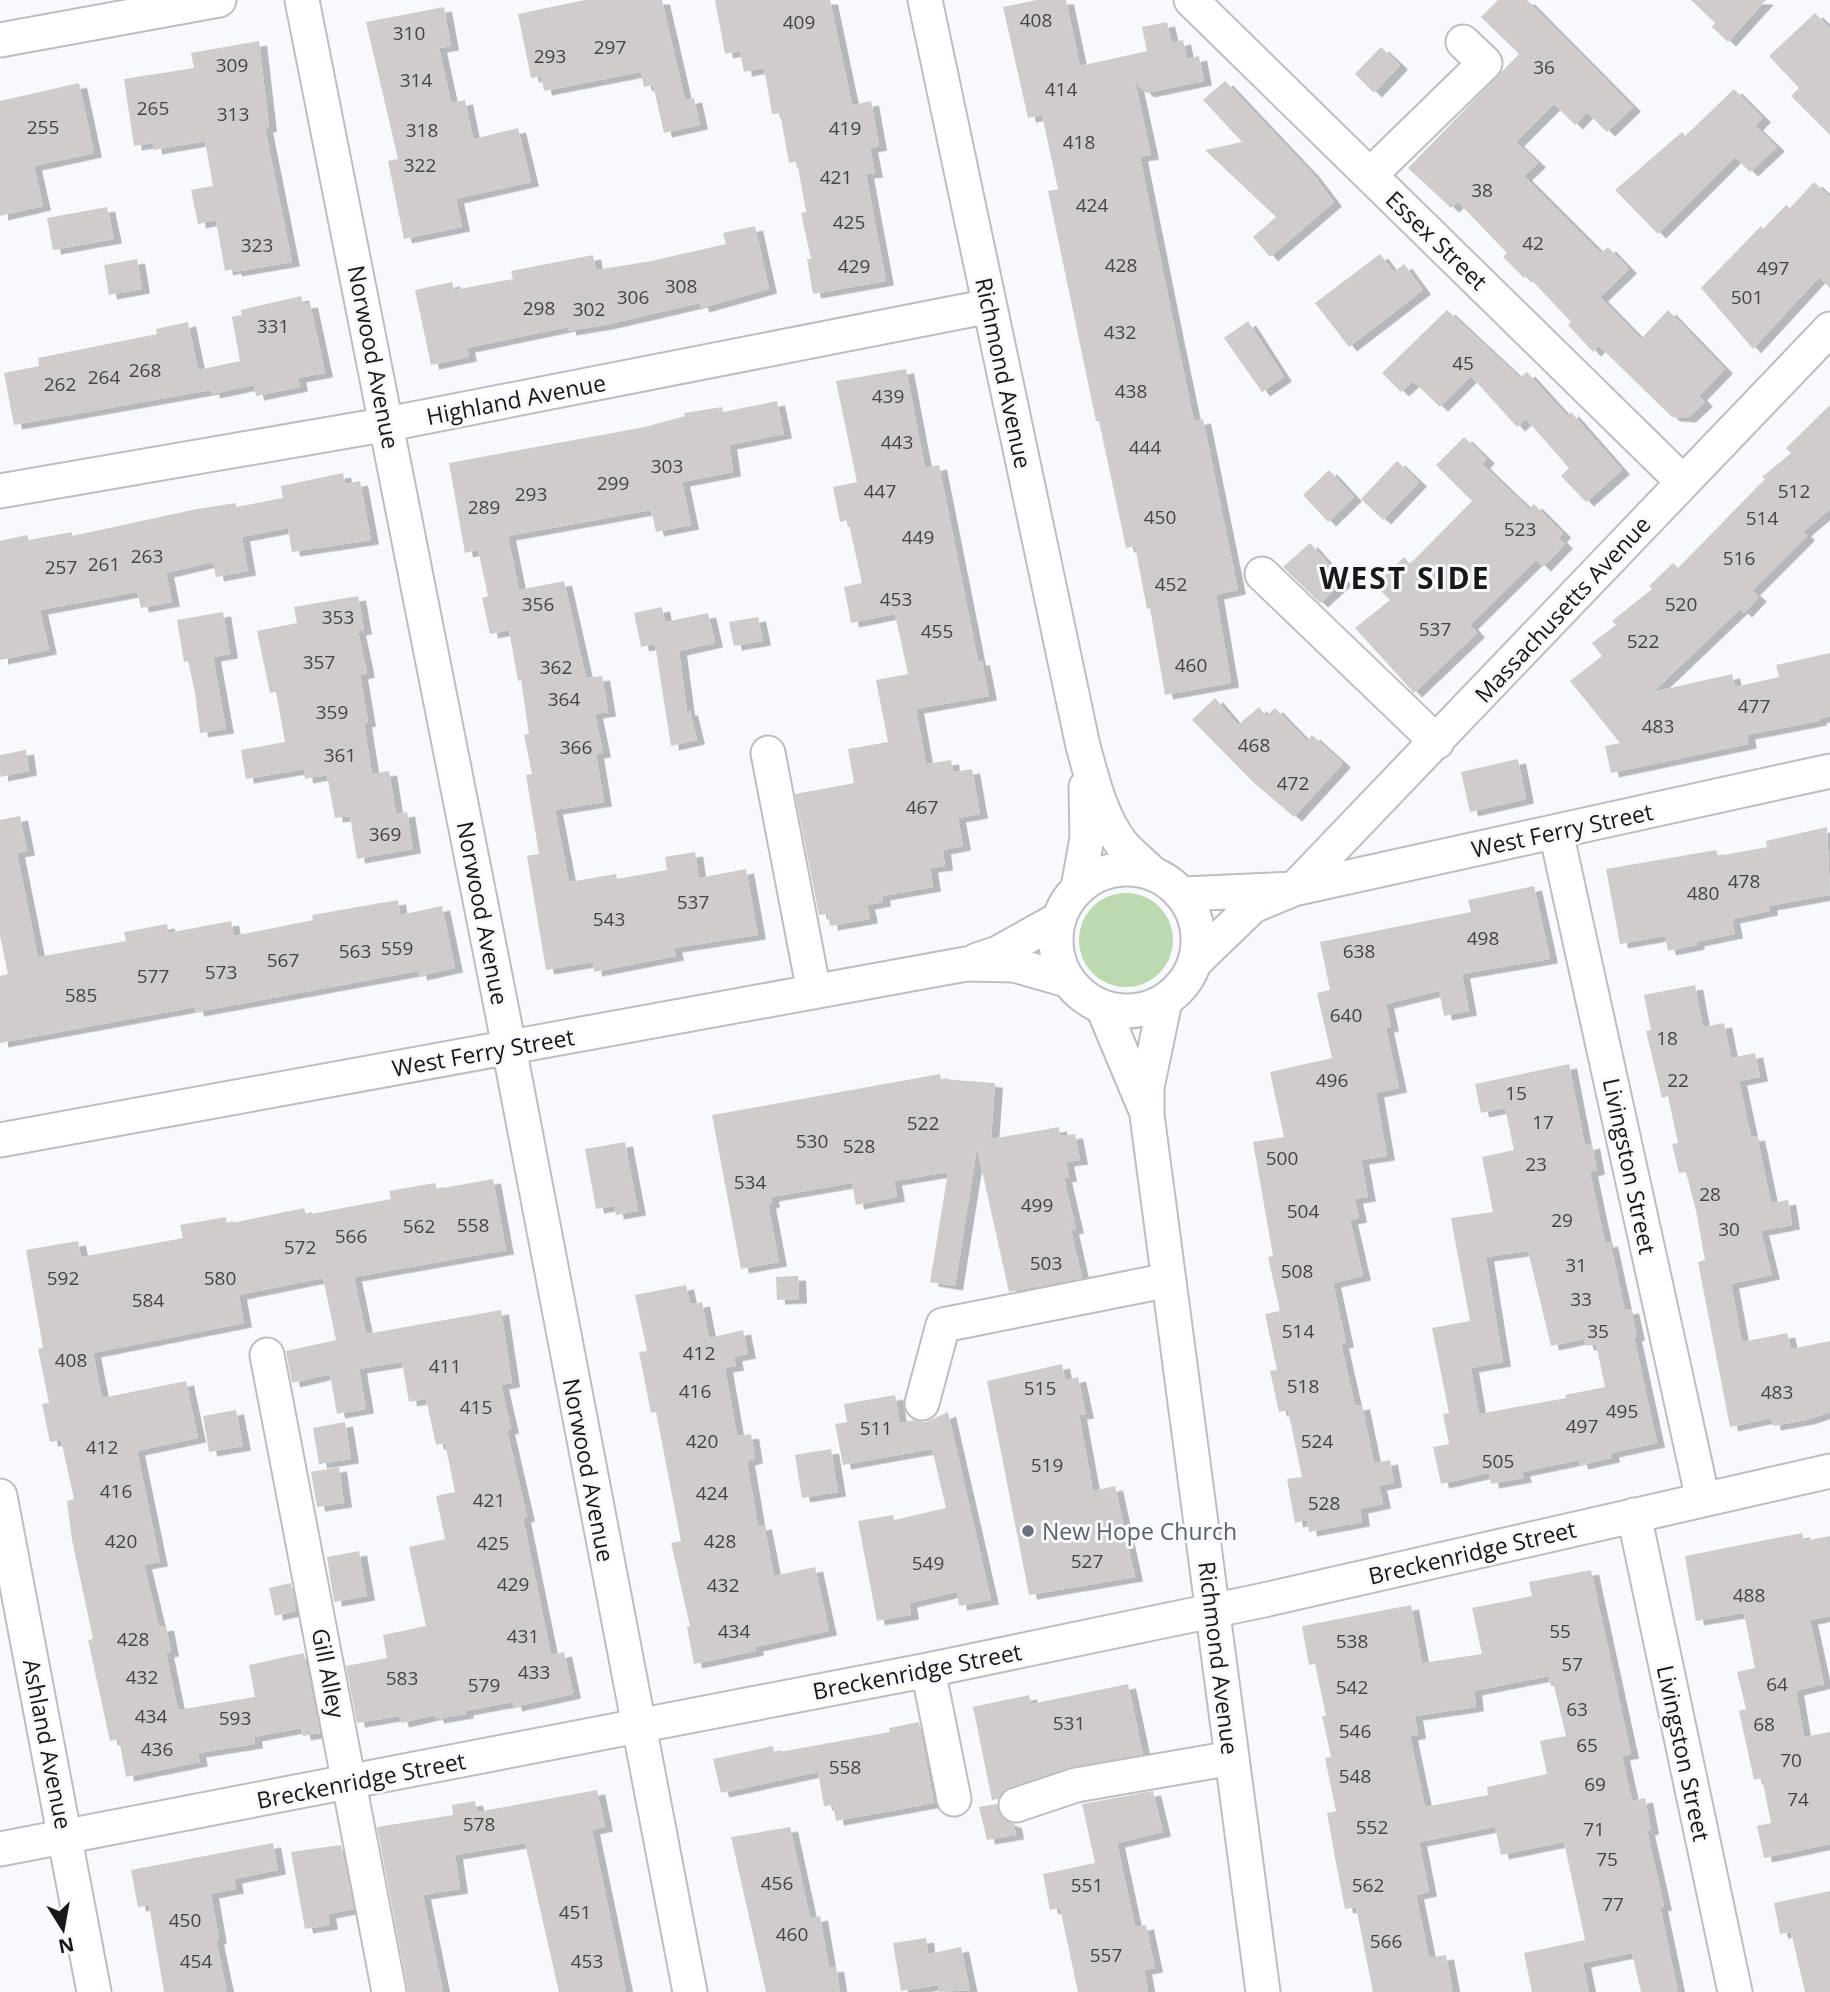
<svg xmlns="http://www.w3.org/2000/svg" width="1830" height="1992" font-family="'Open Sans',sans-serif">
<defs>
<filter id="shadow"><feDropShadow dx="8" dy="4.5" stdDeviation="0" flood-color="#0004"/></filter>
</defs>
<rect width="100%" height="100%" fill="#f8f9fd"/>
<path fill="#bcd9b1" d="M1079 940a47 47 0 1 1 94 0a47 47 0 1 1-94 0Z"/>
<path fill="#d0cccc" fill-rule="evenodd" filter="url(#shadow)" d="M585,0H662L685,100L694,98L700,125L664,133L653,85L644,87L641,72L544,91L541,76L531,78L518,14Z
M715,0H830L852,105L871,101L879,146L870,148L875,173L866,174L886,281L813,294L807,259H811L801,213L806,212L797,161L789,163L780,113L772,114L764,68L744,72L740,51L725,54Z
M1037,0H1066L1080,66L1147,51L1142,27L1167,22L1172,43L1183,40L1187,59L1199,56L1204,81L1146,93L1135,82L1151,155L1140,157L1177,340L1194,421L1203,419L1238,590L1216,595L1231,683L1165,695L1150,608L1147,609L1135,546L1126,548L1099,421H1096L1048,191L1058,189L1042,115L1028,118L1003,7Z
M1498,0H1527L1633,107L1607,132L1587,112L1575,125L1554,104L1516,142L1538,163L1524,176L1601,253L1608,247L1629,269L1600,297L1641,339L1668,310L1725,369L1699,396L1705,402L1688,418L1672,417L1599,346L1593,352L1568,325L1571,322L1527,275L1524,278L1503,257L1507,253L1458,202L1451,208L1408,168L1519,54L1481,17Z
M1691,0H1766L1728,42L1712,27L1715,23Z
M444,7L451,46L439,48L451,103L465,100L473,139L518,128L531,182L456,199L462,227L404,239L388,161L398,159L366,22Z
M1815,13L1830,28V135L1791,96L1799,88L1769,56Z
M259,41L269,127L265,128L292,262L234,272L233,269L225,271L216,220L198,224L191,190L213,186L205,141L154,150L153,143L134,146L124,79L194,68L191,53Z
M1381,47L1400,65L1374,93L1355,74Z
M1225,81L1312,173L1334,202L1270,257L1253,237L1276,217L1205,150L1242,142L1203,100Z
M79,83L94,153L34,166L43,206L0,216V101Z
M1734,89L1763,118L1755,126L1777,147L1750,172L1735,157L1658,234L1615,190L1682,132L1685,136Z
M1814,182L1830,197V288L1819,277L1753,349L1701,288L1761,226L1763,229L1786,205L1790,208Z
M107,207L114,239L53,250L47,218Z
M755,226L769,289L701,308L700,303L605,325L568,331V327L467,348L469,357L431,365L415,290L452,282L454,290L513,279L511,271L593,255L596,270L651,261L726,244L723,233Z
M1380,254L1394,272L1404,264L1423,290L1349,347L1315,303Z
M137,259L142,289L109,295L104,265Z
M301,296L303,304L310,303L325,373L298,378L300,387L256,396L254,385L212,394L211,390L14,425L4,373L39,366L38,358L157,334L156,329L188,322L198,370L240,361L232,317L242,315L241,310Z
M1447,310L1520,378L1527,372L1567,416L1571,412L1622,470L1586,502L1561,476L1569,468L1526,419L1517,427L1471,376L1440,407L1413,381L1401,392L1382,373Z
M1248,321L1284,377L1262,392L1224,338Z
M906,369L925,468L939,465L978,661H982L989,696L916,709L926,764L951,760L953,772L972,769L980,814L958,818L963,846L943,850L945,866L930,868L933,887L882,896L883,902L867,905L870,919L830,926L828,914L819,915L795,794L854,783L848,749L888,742L876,680L908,674L895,614L851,623L844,587L862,583L848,520L840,522L833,487L857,482L836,381Z
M777,401L784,434L729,445L733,472L682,482L691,525L656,532L651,510L508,536L519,590L564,581L586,678L602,676L608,712L595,714L603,753L596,754L604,802L555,810L569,882L616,874L617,879L667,870L665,857L695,852L699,878L746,869L758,935L674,948L676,956L594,972L593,962L546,970L527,856L539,854L526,775L532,774L524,735L529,734L521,680L518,681L509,630L490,634L482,598L488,596L478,550L465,553L449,463L645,427L685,416L684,413L722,407L723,412Z
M1830,405V509L1803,532L1807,536L1752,591L1759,597L1744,613L1740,609L1653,692L1732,674L1735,687L1779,677L1776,665L1830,653V716L1818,719L1819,721L1747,735L1749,744L1611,773L1605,746L1620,743L1570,681L1602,656L1592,643L1616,625L1612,621L1652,589L1649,586L1673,563L1678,568L1765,479L1762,477L1791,453L1786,448Z
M1464,437L1487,459L1482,464L1529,509L1534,504L1563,533L1559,538L1565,544L1543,567L1536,560L1470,625L1477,633L1414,693L1355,628L1390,600L1375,585L1404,557L1410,564L1472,501L1436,465Z
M1397,461L1419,482L1383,520L1361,499Z
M1329,470L1354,497L1328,522L1303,495Z
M343,473L345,484L360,481L371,540L292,552L288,528L242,537L248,571L216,577L213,562L166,573L172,602L141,608L137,592L40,610L49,650L0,660V541L27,535L29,540L72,532V536L197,509L236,503V507L283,498L281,486Z
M1310,543L1344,581L1320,603L1283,567Z
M358,596L364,630L358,631L367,673L360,675L368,722L364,723L372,774L389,771L396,814L407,812L413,849L357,859L350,816L335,818L327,775L305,779L304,769L246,779L241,750L285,742L276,692L270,693L257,631L297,623L294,607Z
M662,607L665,622L708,613L715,643L679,651L687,711H690L697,740L671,746L655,644L641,647L634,613Z
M223,612L230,654L213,657L226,729L200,733L195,693L188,661L184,662L177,620Z
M758,617L763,641L734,646L729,622Z
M1215,698L1238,725L1259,707L1266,716L1275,708L1307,741L1312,735L1343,763L1294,817L1253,782L1192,720Z
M26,750L29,771L0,777V755Z
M1518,759L1526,799L1470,812L1461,772Z
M20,816L27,851L17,853L38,957L126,941L124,932L167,924L168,933L231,921L234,936L313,920L312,915L398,900L400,915L442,906L455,968L419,976L418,971L196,1012L195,1007L0,1043V976L8,974L0,936V820Z
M1827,827L1830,895L1769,906L1770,911L1732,919L1735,934L1696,942L1697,945L1668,951L1665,936L1620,944L1606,869L1716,850L1718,856L1767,847L1766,841Z
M1534,886L1550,959L1462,974L1469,1011L1444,1016L1439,991L1386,1004L1391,1027L1386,1028L1399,1088L1376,1093L1387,1156L1361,1160L1368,1197L1355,1199L1359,1218L1350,1220L1363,1276L1333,1283L1346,1343L1341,1344L1355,1406L1362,1405L1374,1463L1390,1460L1394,1483L1379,1486L1383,1504L1360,1509L1362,1522L1309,1532L1307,1520L1295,1523L1287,1479L1302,1477L1288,1410L1279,1412L1270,1371L1277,1370L1265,1314L1280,1311L1268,1257L1273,1256L1253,1142L1284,1137L1270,1072L1332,1058L1317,993L1330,990L1320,942L1471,912L1468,900Z
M1695,985L1703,1027L1724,1023L1731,1058L1755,1053L1760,1077L1739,1081L1751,1137L1757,1136L1771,1203L1788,1200L1792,1225L1761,1231L1772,1275L1731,1284L1742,1342L1787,1333L1791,1349L1830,1341V1412L1806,1420L1773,1426L1771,1418L1730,1427L1698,1262L1705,1260L1696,1211L1686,1172L1679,1173L1672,1144L1678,1143L1668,1096L1662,1098L1646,1031L1651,1030L1644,995Z
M1569,1064L1585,1146L1592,1144L1597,1170L1590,1172L1605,1243L1610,1242L1625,1310L1631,1309L1637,1336L1634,1337L1657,1443L1611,1453L1612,1458L1580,1465L1579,1460L1522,1472L1524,1478L1491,1484L1489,1473L1441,1484L1433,1447L1449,1444L1443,1414L1449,1413L1432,1328L1470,1321L1451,1218L1493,1212L1482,1157L1514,1150L1505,1108L1481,1113L1475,1084ZM1528,1251L1551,1346L1584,1339L1586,1346L1596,1344L1605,1387L1565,1395L1566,1398L1479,1414L1471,1368L1503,1362L1486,1257Z
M940,1074L941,1079L995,1083L991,1139L1059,1127L1060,1136L1075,1134L1080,1160L1066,1162L1069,1177L1064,1178L1076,1229L1071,1230L1082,1278L1009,1292L977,1148L955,1286L930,1282L948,1172L894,1181L897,1197L856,1205L852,1183L771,1197L772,1203L768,1204L779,1262L741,1269L712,1115Z
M625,1142L638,1211L616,1215L614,1206L596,1209L585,1149Z
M493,1179L506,1250L354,1277L366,1334L501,1310L512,1383L501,1385L511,1429L507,1430L527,1517L523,1518L551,1655L564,1652L573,1694L514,1707L513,1702L465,1711L466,1714L436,1719L435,1715L401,1723L399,1716L357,1723L346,1666L387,1658L383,1635L426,1626L409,1547L445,1539L436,1496L455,1492L445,1443L436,1445L426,1399L409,1402L402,1362L359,1369L366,1409L337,1414L330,1374L292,1383L286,1351L336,1340L323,1278L239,1295L244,1323L93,1353L102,1398L186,1381L198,1438L137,1451L160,1562L144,1565L159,1627L166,1626L171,1652L166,1653L178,1710L255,1697L249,1665L304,1653L320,1733L303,1736L301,1728L254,1737L255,1744L198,1753L200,1762L126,1777L119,1739L110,1741L88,1640L93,1639L72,1540L67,1501L74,1499L61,1440L50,1442L42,1404L49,1403L38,1349L43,1348L26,1250L78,1241L81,1257L183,1238L180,1225L226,1217L227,1224L304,1208L306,1215L391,1199L389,1191L435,1183L437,1189Z
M798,1276L799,1299L777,1300L776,1277Z
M686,1285L690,1304L702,1302L709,1338L743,1330L748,1354L734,1357L736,1366L725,1368L737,1436L751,1434L755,1459L747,1461L758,1526L764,1525L774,1576L815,1567L829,1631L755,1647L756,1651L694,1664L687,1627L690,1626L671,1543L681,1541L656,1412L651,1413L639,1352L647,1351L635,1295Z
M1062,1364L1065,1380L1078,1377L1086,1414L1079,1415L1093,1491L1115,1486L1135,1577L1029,1595L987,1381Z
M895,1395L900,1423L914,1420L926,1422L948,1412L991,1600L959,1606L957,1592L909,1603L911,1615L877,1621L858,1521L893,1515L894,1520L946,1508L932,1449L843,1465L835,1424L847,1422L844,1404Z
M236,1410L243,1446L209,1452L203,1416Z
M345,1422L351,1459L319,1464L313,1428Z
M831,1449L838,1492L802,1498L795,1455Z
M339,1467L344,1503L317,1507L311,1472Z
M1802,1533L1804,1541L1830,1536V1616L1810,1620L1824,1684L1796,1691L1804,1737L1830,1732V1844L1764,1858L1757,1826L1771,1823L1762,1778L1754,1780L1739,1711L1746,1709L1737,1672L1755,1668L1744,1613L1696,1621L1685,1556Z
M359,1551L367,1596L334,1602L327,1557Z
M1591,1570L1631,1754L1622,1756L1632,1801L1645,1798L1651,1830L1647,1831L1664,1906L1660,1907L1678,1992H1641L1632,1953L1583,1963L1589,1992H1532L1524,1953L1585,1940L1564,1842L1501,1855L1495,1827L1419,1842L1429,1892L1416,1895L1429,1958L1446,1955L1453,1992H1373L1356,1907L1345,1909L1336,1863L1327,1813L1336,1811L1325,1758L1331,1757L1322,1716H1326L1315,1664L1309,1665L1302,1626L1411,1605L1422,1663L1482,1654L1472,1608L1532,1596L1529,1582ZM1549,1676L1551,1686H1554L1566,1736L1540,1741L1547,1774L1487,1787L1488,1795L1425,1807L1410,1736L1418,1734L1415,1716L1476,1707L1474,1691Z
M291,1583L296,1611L275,1616L269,1588Z
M1128,1684L1143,1754L1070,1767L1010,1787L998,1799L992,1800L973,1707L1029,1695L1031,1704Z
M919,1722L934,1803L836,1821L833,1805L824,1806L818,1772L721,1793L713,1759L773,1746L774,1753L890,1732L889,1728Z
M597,1790L605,1827L592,1830L626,1992H559L525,1843L455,1855L460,1889L423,1895L443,1992H408L377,1827L453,1815L452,1805L475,1801L477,1812Z
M1153,1791L1163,1832L1117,1843L1135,1927L1146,1925L1155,1968L1144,1970L1148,1992H1078L1060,1908L1050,1910L1043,1874L1095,1863L1082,1804Z
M997,1804L1003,1819L1014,1824L1016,1835L987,1840L979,1807Z
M790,1827L810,1918L820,1916L829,1968L836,1967L840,1992H766L731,1837Z
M273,1843L278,1870L234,1879L236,1889L211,1894L219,1939L216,1940L227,1992H164L149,1905L138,1907L131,1870Z
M341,1845L354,1909L328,1914L330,1925L305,1929L291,1852Z
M1830,1891V1992H1805L1791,1932L1780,1934L1774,1903Z
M926,1938L928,1954L961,1947L970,1990L939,1992L938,1985L901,1991L893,1943Z"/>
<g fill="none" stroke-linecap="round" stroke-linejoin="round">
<defs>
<path id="minor" d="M302,0L502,1011L690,1992
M925,0L1083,746C1092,778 1100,815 1121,843C1130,854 1142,863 1152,873
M1191,0L1682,481
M0,40L219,0
M1370,175L1485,63L1463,42
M0,491L388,424L990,306
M1262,574L1437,742
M768,753L814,992
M1556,832L1703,1500
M1056 940a71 71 0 1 1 142 0a71 71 0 1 1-142 0Z
M1078,888L1087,838L1086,787
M1183,894L1294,889L1830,771
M977,960L998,953L1059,919
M1196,961L1253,906L1294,889L1830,329
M1165,1001L1147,1087V1115L1263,1992
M1103,1008L1144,1106
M0,1140L966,964L1014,965L1067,980
M267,1355L389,1992
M922,1403L943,1325L1169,1280
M0,1496L94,1992
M1634,1515L1735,1992
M928,1670L954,1799
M1016,1805L1076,1785L1232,1758
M0,1849L928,1670L1264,1600L1830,1471"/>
</defs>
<use href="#minor" stroke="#bcbec1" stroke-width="37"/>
<use href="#minor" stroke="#fff" stroke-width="33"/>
</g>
<circle fill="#6b7280" stroke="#f8f9fd" stroke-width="2.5" cx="1028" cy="1531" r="7"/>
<g text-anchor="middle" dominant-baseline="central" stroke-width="6" stroke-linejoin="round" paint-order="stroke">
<g font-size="19" fill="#454546">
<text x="1036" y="20">408</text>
<text x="799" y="22">409</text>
<text x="409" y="33">310</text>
<text x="610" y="47">297</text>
<text x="550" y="56">293</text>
<text x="232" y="65">309</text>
<text x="1544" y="67">36</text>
<text x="416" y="80">314</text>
<text x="1061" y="89">414</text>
<text x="153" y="108">265</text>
<text x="233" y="114">313</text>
<text x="43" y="127">255</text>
<text x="845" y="128">419</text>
<text x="422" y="130">318</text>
<text x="1079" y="142">418</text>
<text x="420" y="165">322</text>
<text x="836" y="177">421</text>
<text x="1482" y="190">38</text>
<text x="1092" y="205">424</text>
<text x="849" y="222">425</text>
<text x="1533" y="243">42</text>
<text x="257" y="245">323</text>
<text x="1121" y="265">428</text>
<text x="854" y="266">429</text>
<text x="1773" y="268">497</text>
<text x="681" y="286">308</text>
<text x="633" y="297">306</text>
<text x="1747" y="297">501</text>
<text x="539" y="308">298</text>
<text x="589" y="309">302</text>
<text x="273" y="326">331</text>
<text x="1120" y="332">432</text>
<text x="1463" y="363">45</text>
<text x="145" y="370">268</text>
<text x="104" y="377">264</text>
<text x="60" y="384">262</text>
<text x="1131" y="391">438</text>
<text x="888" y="396">439</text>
<text x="897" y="442">443</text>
<text x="1145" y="447">444</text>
<text x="667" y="466">303</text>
<text x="613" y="483">299</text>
<text x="880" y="491">447</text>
<text x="1794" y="491">512</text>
<text x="531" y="494">293</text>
<text x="484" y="507">289</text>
<text x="1160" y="517">450</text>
<text x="1762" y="518">514</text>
<text x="1520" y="529">523</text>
<text x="918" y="537">449</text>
<text x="147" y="556">263</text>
<text x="1739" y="558">516</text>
<text x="104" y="564">261</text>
<text x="61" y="567">257</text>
<text x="1171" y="584">452</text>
<text x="896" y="599">453</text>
<text x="538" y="604">356</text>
<text x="1681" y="604">520</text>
<text x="338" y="617">353</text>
<text x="1435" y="629">537</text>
<text x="937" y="631">455</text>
<text x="1643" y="641">522</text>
<text x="319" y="662">357</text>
<text x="1191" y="665">460</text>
<text x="556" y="667">362</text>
<text x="564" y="699">364</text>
<text x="1754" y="706">477</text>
<text x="332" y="712">359</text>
<text x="1658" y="726">483</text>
<text x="1254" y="745">468</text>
<text x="576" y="747">366</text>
<text x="340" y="755">361</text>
<text x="1293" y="783">472</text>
<text x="922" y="807">467</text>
<text x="385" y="834">369</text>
<text x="1744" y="881">478</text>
<text x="1703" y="893">480</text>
<text x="693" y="902">537</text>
<text x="609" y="919">543</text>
<text x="1483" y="938">498</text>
<text x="397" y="948">559</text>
<text x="355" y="951">563</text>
<text x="1359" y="951">638</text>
<text x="283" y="960">567</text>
<text x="221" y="972">573</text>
<text x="153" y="976">577</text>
<text x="81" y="995">585</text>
<text x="1346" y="1015">640</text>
<text x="1667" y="1038">18</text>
<text x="1332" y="1080">496</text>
<text x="1678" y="1080">22</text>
<text x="1516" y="1093">15</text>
<text x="1543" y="1122">17</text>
<text x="923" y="1123">522</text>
<text x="812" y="1141">530</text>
<text x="859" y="1146">528</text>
<text x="1282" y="1158">500</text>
<text x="1536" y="1164">23</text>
<text x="750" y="1182">534</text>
<text x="1710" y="1194">28</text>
<text x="1037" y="1205">499</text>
<text x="1303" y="1211">504</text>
<text x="1562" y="1220">29</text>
<text x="473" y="1225">558</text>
<text x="419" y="1226">562</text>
<text x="1729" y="1229">30</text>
<text x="351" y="1236">566</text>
<text x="300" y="1247">572</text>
<text x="1046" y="1263">503</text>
<text x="1576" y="1265">31</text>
<text x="1297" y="1271">508</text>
<text x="63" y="1278">592</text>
<text x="220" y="1278">580</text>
<text x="1581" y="1299">33</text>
<text x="148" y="1300">584</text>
<text x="1298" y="1331">514</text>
<text x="1598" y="1331">35</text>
<text x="699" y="1353">412</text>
<text x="71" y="1360">408</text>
<text x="445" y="1366">411</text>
<text x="1303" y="1386">518</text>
<text x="1040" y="1388">515</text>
<text x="695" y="1391">416</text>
<text x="1777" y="1392">483</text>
<text x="476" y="1407">415</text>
<text x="1622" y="1411">495</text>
<text x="1582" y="1426">497</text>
<text x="876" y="1428">511</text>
<text x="702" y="1441">420</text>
<text x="1317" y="1441">524</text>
<text x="102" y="1447">412</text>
<text x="1498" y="1461">505</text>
<text x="1047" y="1465">519</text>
<text x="116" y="1491">416</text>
<text x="712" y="1493">424</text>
<text x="489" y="1500">421</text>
<text x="1324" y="1503">528</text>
<text x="121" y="1541">420</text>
<text x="720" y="1541">428</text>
<text x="493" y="1543">425</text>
<text x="1087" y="1561">527</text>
<text x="928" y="1563">549</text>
<text x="513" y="1584">429</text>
<text x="723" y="1585">432</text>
<text x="1749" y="1595">488</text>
<text x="734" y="1631">434</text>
<text x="1560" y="1631">55</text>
<text x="523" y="1636">431</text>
<text x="133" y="1639">428</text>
<text x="1352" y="1641">538</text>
<text x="1572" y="1664">57</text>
<text x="534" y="1672">433</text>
<text x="142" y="1677">432</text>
<text x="402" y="1678">583</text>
<text x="1777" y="1684">64</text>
<text x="484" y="1685">579</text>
<text x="1352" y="1687">542</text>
<text x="1577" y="1709">63</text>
<text x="151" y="1716">434</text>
<text x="235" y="1718">593</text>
<text x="1069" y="1723">531</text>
<text x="1764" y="1724">68</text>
<text x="1355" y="1731">546</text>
<text x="1587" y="1745">65</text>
<text x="157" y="1749">436</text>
<text x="1791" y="1760">70</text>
<text x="845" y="1767">558</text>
<text x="1355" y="1776">548</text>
<text x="1595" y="1784">69</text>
<text x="1798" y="1799">74</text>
<text x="479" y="1824">578</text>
<text x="1372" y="1827">552</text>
<text x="1594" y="1829">71</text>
<text x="1607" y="1859">75</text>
<text x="777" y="1883">456</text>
<text x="1087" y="1885">551</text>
<text x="1368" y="1885">562</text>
<text x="1613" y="1904">77</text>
<text x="575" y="1912">451</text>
<text x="185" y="1920">450</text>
<text x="792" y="1934">460</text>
<text x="1386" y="1941">566</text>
<text x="1106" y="1955">557</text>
<text x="196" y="1961">454</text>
<text x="587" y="1961">453</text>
</g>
<g font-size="23" fill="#171819" stroke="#f8f9fd">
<text transform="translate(1437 240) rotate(44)">Essex Street</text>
<text transform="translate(374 357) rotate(79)">Norwood Avenue</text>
<text transform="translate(1004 373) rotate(78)">Richmond Avenue</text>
<text transform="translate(516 399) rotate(-11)">Highland Avenue</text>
<text transform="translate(1562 609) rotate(-47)">Massachusetts Avenue</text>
<text transform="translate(1562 830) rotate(-12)">West Ferry Street</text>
<text transform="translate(483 913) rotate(79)">Norwood Avenue</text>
<text transform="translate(483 1052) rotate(-10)">West Ferry Street</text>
<text transform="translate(1630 1166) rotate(78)">Livingston Street</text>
<text transform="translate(589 1470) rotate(79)">Norwood Avenue</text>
<text transform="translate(1472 1552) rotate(-13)">Breckenridge Street</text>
<text transform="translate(1219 1658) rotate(83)">Richmond Avenue</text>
<text transform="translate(917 1671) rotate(-11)">Breckenridge Street</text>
<text transform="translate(329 1673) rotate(79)">Gill Alley</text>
<text transform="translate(48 1744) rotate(79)">Ashland Avenue</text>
<text transform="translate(1684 1753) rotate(78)">Livingston Street</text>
<text transform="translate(361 1780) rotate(-11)">Breckenridge Street</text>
</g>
<g font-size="23" fill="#5b616d" stroke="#f8f9fd" text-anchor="start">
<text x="1042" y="1531">New Hope Church</text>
</g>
<g font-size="30" font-weight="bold" letter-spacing="2" fill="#171819" stroke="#f8f9fd">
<text x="1405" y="577">WEST SIDE</text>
</g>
</g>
<g transform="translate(63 1929) rotate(169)" stroke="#f8f9fd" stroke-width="5" paint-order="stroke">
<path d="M0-5L12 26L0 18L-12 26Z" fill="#171819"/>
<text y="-10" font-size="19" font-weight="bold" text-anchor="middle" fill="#171819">N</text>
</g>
</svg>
